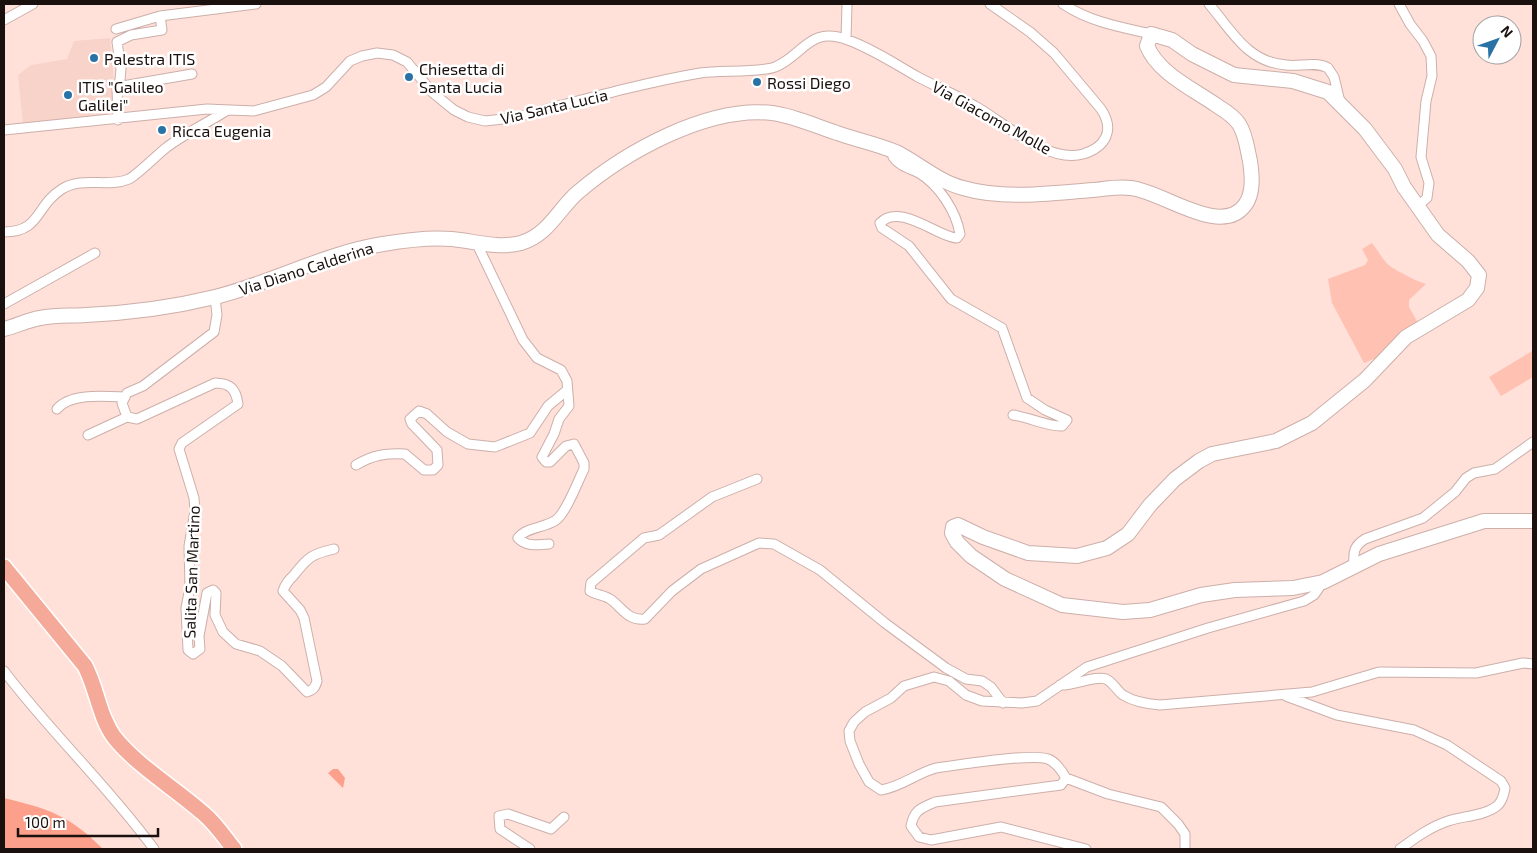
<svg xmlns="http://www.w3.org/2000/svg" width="1537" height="853" font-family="'Exo 2',sans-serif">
<rect width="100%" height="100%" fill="#ffe1da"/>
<path fill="#f8d3ca" d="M110,38L117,115L23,125L18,75L31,65L67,59L74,41Z"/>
<path fill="#ffc1b2" d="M1372,243C1378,250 1383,261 1390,266C1397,271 1418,282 1426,284L1409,300V307L1418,323L1381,356L1364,363L1332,303L1328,279L1365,265L1368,260L1362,249Z
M1532,351L1533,377L1501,396L1489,377Z"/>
<path fill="#fda08b" d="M333,769H338L345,778L343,788L328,773Z
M4,798C49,809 69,815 103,849H4Z"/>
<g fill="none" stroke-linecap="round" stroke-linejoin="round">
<defs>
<path id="street" d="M1063,4C1090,22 1120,27 1151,34
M1209,4C1232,31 1247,62 1286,65C1299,67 1316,61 1328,68L1334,77L1340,102
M1399,4L1410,24L1423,41L1431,56L1432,76L1426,101L1421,157L1429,183L1427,198L1418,206
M4,20L33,4
M116,29L160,16L256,4
M846,39L847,4
M117,87L192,74
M118,120L117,87L120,80L121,69L117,42L131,35L162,30L160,16
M4,130L207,109L254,111L313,95L326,87L350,61L362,56L377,53L393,55L407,62L433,93L454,110L468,117L485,121L513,118C575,102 637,84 700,73C720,70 759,73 775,67C803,56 809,25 848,40C873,49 895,64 918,77C937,87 957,95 975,106C1004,122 1047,164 1083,154C1106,147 1115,130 1101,109L1054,53L1030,32L990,4
M895,152L893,157C899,166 909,168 919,173C939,185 956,211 960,234L957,238C939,238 900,202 880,223L882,228L909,246L951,299L1002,328L1027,398L1045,410L1067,420L1062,426C1049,427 1028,417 1013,415
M4,232C41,232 35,206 62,189C83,176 108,188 129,179C137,175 158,154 167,147C186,133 207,123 226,111
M476,242L523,340L537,358L561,370L567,381L569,406L559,419L554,434L542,457L546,462H550L566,446L574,444L584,463V469C578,481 566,513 556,520C545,528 526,527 518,538C527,547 537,545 549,544
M215,297L217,315L214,332L143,386L127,393L122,403L127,417L137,419L215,383C230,383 236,389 238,404L182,443L179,449L194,498L195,511L189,546L190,587L186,608L188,650L193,654L200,649L199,636L207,593L213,590L216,593L215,615L223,632L236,644L260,651L282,666L307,692C313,690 315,688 317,681L304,618L300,610L283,591C285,584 289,580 294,575C308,557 312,554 334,549
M4,304L95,253
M57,409C70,393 104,396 123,397
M88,435L127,417
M356,465C373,455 385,453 405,454L424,470H433L438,465L437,450L412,424L410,419L419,411L427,414L447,432L468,444L495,447L530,433L548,406L566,391
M757,479L712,497L659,535L644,538L591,583L590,591C596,595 604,595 610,599C622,607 627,621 645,619L672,591L701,569L759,543L774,544L820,570L885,623L946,668L966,679L982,681L991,687L1003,703
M1354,565C1353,552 1354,546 1365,539L1423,518L1455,492L1466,478L1474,473L1495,469L1533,442
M4,671C51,733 108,786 154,849
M1060,685C1073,686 1096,675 1106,679C1113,682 1117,691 1123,695C1134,702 1148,704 1160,705L1312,692L1379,672L1476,673L1523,663L1533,664
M1286,696L1337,715L1414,730L1447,745L1501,781L1505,788C1504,794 1502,802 1497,806C1484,816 1463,816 1448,821C1430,827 1415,838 1400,849
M1066,778L1108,794L1161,807L1178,824L1185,834V849
M530,849L500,829L499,816L508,814L551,829L564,817
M1086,849L1001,827L931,840L919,837L911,826C914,810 921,808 935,802L1061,785L1066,778C1062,771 1056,762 1048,759C1030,753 959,765 936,768C917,773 901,787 881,790L869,782L859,764L850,741L849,731L854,722L865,712L891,698L904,686L934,677L949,681L966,695L982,701L1022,703L1037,701L1087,667L1208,628L1304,601L1314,595L1323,582"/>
<path id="secondary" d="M4,329C16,326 28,320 40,318C56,315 70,316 86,315C129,313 174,307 215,297C272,283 325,253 383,244C406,240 430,237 452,239C474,241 498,249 521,243C548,235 558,210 577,193C625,152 707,106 772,113C795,116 815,126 837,133C857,140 877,144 896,152C918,163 939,182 963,188C1004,200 1051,193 1093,190C1105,189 1119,186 1131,188C1162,191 1221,238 1245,205C1254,193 1252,175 1250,161C1247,148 1246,135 1239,124C1234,116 1224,110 1216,105C1193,89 1158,73 1147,46L1151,34L1172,40L1192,54L1234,75L1293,81L1328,92L1365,129L1395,169L1404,187L1438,235L1468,261L1479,275L1477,288L1468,300L1406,337L1365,380L1312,423L1276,441L1212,454L1199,461L1175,479L1150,505L1128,534L1107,548L1077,556L1028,553L983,537L958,525L953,527L952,533L957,542L971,556L1005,579L1062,605L1123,612L1150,610L1201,595L1235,590L1293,588L1323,582L1379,554L1484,521H1533"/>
<path id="primary" d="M4,567L85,666C97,689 99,716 114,737C137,766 176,789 204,814C216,824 225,838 234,849"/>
</defs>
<use href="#street" stroke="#ccafa9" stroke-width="11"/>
<use href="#secondary" stroke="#ccafa9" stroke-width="16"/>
<use href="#primary" stroke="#fff" stroke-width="18"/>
<use href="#street" stroke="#fff" stroke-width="9"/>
<use href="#secondary" stroke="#fff" stroke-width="14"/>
<use href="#primary" stroke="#f5a998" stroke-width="15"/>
</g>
<g fill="#2872a5" stroke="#fff" stroke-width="2">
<circle cx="94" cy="58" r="5"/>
<circle cx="409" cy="77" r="5"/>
<circle cx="757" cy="82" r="5"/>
<circle cx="68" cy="95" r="5"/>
<circle cx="162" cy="130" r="5"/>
</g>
<g text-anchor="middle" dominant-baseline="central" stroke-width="5" stroke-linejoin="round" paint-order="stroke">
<g font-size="16" fill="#1a100e" stroke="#fff" text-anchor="start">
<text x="104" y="58">Palestra ITIS</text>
<text x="419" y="68">Chiesetta di<tspan x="419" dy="18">Santa Lucia</tspan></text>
<text x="767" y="82">Rossi Diego</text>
<text x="78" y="86">ITIS "Galileo<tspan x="78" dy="18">Galilei"</tspan></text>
<text x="172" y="130">Ricca Eugenia</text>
</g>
<g font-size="16" fill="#1a100e" stroke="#fff">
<text transform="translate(554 106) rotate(-13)">Via Santa Lucia</text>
<text transform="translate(992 117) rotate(29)">Via Giacomo Molle</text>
<text transform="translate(306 268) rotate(-18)">Via Diano Calderina</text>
<text transform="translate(191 572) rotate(-88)">Salita San Martino</text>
</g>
</g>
<rect width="1537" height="853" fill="none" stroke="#1a100e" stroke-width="10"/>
<g transform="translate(1497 40) rotate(49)"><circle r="24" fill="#ffffff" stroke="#a39f9f"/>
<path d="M0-4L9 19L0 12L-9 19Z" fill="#2872a5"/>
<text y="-8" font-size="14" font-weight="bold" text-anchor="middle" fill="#1a100e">N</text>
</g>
<path d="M18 828v8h140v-8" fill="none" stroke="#1a100e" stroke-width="2.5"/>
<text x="25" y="828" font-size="15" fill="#1a100e" stroke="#ffffff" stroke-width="4" paint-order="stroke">100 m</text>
</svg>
